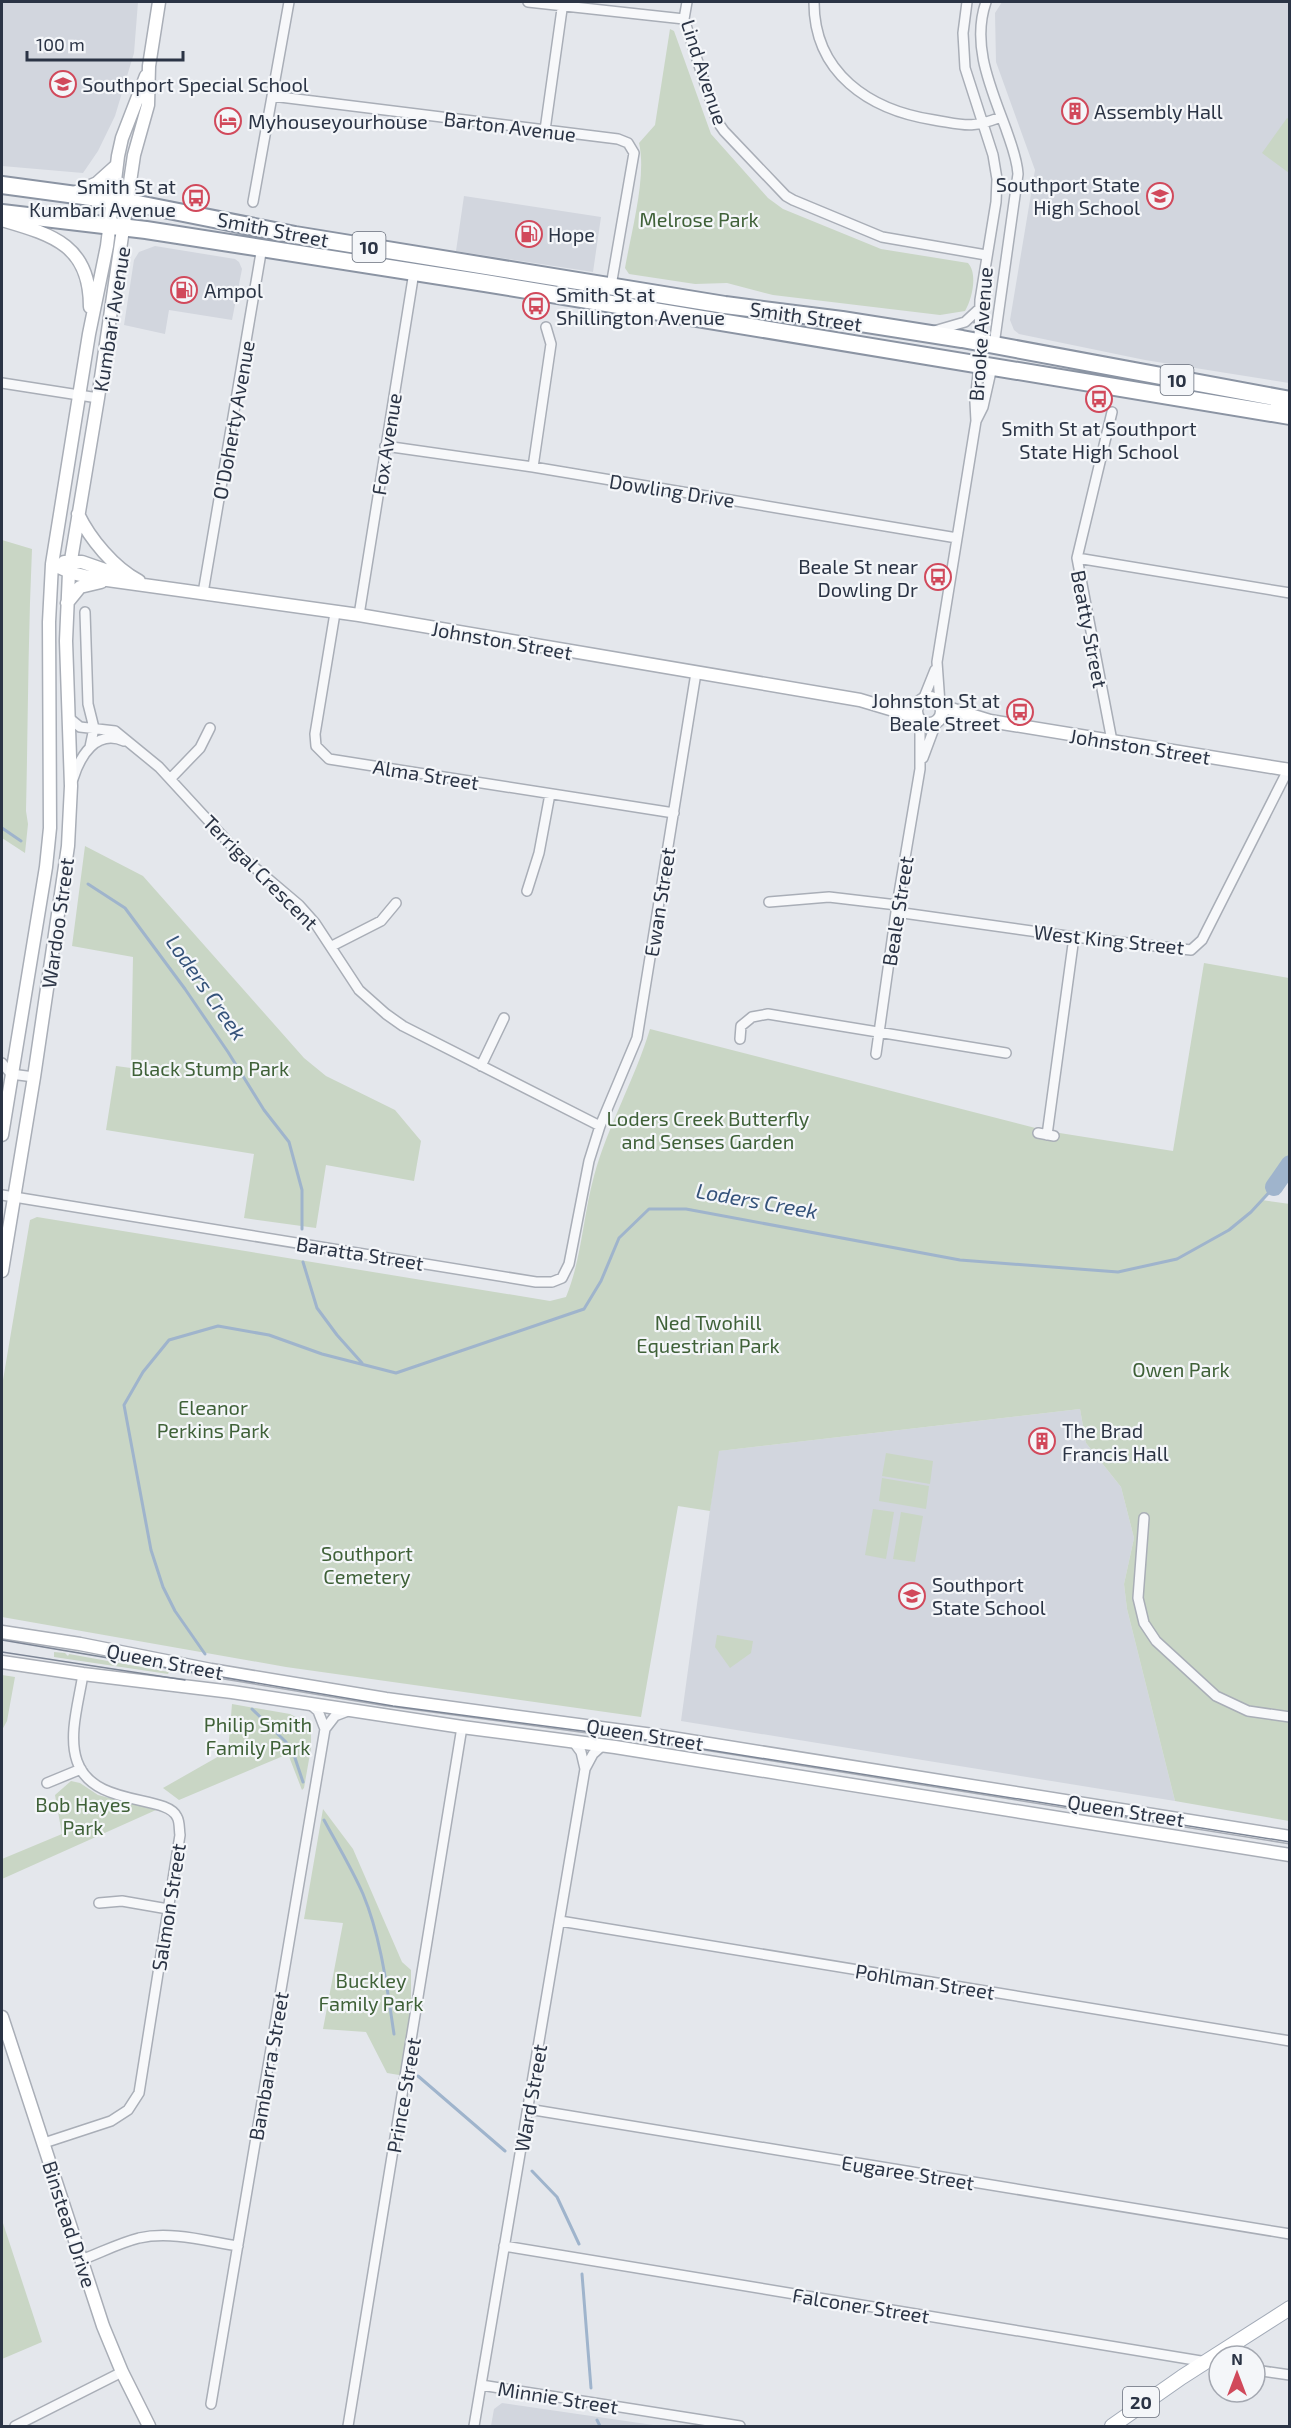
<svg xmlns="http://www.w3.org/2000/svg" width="1291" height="2428" font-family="'Exo 2',sans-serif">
<rect width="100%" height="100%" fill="#e4e7ec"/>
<path fill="#d2d6de" d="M2,2H138L134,53L115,116L98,151L83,173L2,166Z
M1002,2H1289V383L1145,360L1019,334L1014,330L1010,320L1035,170L996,62L995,13Z
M464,196L601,217L593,272L456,251Z
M155,246L235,259L239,262L242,269L232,320L169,310L165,334L124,325L134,260L139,252Z
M1080,1409L1086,1443L1121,1487L1134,1538L1124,1584L1127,1609L1175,1801L681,1721L718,1451Z
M502,2403L509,2404L660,2426H491L494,2409Z"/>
<path fill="#c9d6c5" d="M670,29L674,31L711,134L768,198L783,209L881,249L968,263C978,274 972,299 965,311L940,315L773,295L727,283L695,284L629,274L625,268C631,233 647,176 639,143L655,125Z
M1287,118L1289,119V173L1262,153Z
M2,540L32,549C28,636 28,724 26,811L28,824L25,853L2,838Z
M85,846L143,876L304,1058L326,1076L395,1110L421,1141L414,1181L326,1165L316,1228L244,1218L254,1154L106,1130L116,1066L131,1068L133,957L72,946Z
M1204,963L1289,978V1164L1262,1200L1290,1204L1289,1821L1175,1801L1127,1609L1124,1584L1134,1538L1121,1487L1086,1443L1080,1409L719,1451L710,1511L678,1506L641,1717L286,1667L2,1617V1386L30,1220L37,1217L550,1301L566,1297C582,1258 583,1216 594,1176C608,1125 635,1079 650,1029L1047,1131L1173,1151Z
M886,1453L933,1461L930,1484L882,1476Z
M882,1478L929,1486L926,1509L879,1501Z
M873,1509L894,1512L886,1559L865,1555Z
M901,1512L923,1516L915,1562L893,1559Z
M717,1635L753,1641L751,1653L730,1668L715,1647Z
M54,1652L65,1653L68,1656L69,1654L169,1672L168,1674L54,1657Z
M2,1675L15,1677L7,1721L2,1730Z
M232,1704L290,1714L311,1725V1748L304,1788L302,1790L288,1754L179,1800L163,1788L228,1751Z
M71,1781L80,1783L98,1795L156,1810L2,1879V1859L62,1834L55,1795Z
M323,1809L353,1849L402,1962L411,1970V2047L405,2076L387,2073L366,2032L323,2029L343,1923L304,1919Z
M2,2220L42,2342L2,2359Z"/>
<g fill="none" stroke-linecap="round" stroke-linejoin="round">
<path stroke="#9fb4cc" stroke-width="3" d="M2,828L21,841
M88,884L125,908L185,989L228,1052L264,1110L289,1142L302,1190V1229
M303,1262L317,1308L337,1335L362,1363
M205,1654L175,1611L163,1587L151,1550L124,1405L143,1372L169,1340L218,1326L269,1335L322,1354L396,1373L584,1309L601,1281L619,1238L649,1209H686L960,1260L1118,1272L1177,1259L1229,1230L1251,1212L1274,1187
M252,1709L286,1742L294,1755L303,1782
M324,1820C337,1844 352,1869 363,1894C381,1937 387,1988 394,2034
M418,2076L505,2151
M532,2171L557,2197L579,2244
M582,2274L591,2388
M597,2420L600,2426"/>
<path stroke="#9fb4cc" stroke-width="18" d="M1274,1187L1290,1164"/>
<defs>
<path id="street" d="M528,2L684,19
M687,2L684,19L717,121L724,131L786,196L793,200L882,237L986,255
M814,2C814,73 869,110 934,120C965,125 970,129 1001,117
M967,2L963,33L965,68L993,155L997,179L996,202L980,300L979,342
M986,2C971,45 991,88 1006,129C1011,144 1017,158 1018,174L994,345
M272,96L618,139L628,143L634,153L611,286
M545,130L563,2
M253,202L289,2
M934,331L965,322L979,309
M2,383L98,398
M1112,412L1077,558L1112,741
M976,421L975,402L979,365
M385,446L533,467L957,538
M533,467L551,344L546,327
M1077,558L1290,593
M203,593L262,247
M85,612L88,704L94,728L90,747
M335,613L315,734L316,746L329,759L674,813
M359,615L414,272
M923,700L935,670
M940,704L937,662L976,421L983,407L992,367
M69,718L80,727L115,731L159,767L240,855L299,905L315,923L359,990L386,1014L403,1026L600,1126
M923,758L936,723
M171,778L200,748L210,728
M73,779C80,756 96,729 124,741
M527,891L539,853L550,794
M769,902L829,897L897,905
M896,912L1074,937L1191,950L1202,940L1288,770
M332,946L381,921L396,903
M740,1039L741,1026L752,1017L768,1014L1006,1053
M876,1054L897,905L920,769V721
M2,1063L11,1074L34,1077
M481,1066L504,1018
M1038,1133L1054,1136
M1047,1135L1074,937
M2,1195L536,1282H552L562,1278L569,1264L589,1161L600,1126L637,1038L696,673
M1144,1518L1138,1598L1144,1623L1156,1641L1216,1696L1248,1711L1290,1717
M310,1704L318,1711L325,1729
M573,1741L581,1752L585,1769
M47,1783L81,1769
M99,1903L122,1901L168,1909
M560,1921L1290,2041
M528,2109L1290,2234
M44,2143L111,2121L128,2110L139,2093L180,1835C179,1830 180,1822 177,1817C167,1794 93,1808 77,1761C68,1735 79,1701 83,1674
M504,2246L1219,2364
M81,2260C100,2253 119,2243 139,2238C171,2231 206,2241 238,2246
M1255,2370L1290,2375
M481,2385L740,2426
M211,2404L325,1729L335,1716L348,1711
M15,2426L122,2372
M348,2426L462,1727
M474,2426L585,1769L593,1754L603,1745"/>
<path id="secondary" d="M72,194L97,183L117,165
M2,220C53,235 90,245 90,307
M78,514C90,539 114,568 139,581
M64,562H82L125,577
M52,564L72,573L93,578L359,615L860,700L917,717
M67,603L80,587L101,582
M916 711a13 13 0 1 1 26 0a13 13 0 1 1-26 0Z
M941,706L990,721L1290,770
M2,1135L46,867L50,828L49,622L52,564L89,334L107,246L118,156L122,138L146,76
M2,1271L34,1077L68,846L71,786L66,641L69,572L98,398L134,155L148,105L149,66L159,2
M2,1632L80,1644L211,1670L386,1699L653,1735L1290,1837
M2,1662L83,1674L232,1692L462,1727L615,1747L1290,1855
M2,2017L103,2326L122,2372L149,2426"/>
<path id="primary" d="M1112,2426L1182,2377L1290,2308"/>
<path id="highway" d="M2,185L128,202L295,235L725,305L842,320L962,339L1290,400
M2,213L146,230L485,283L1290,416"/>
</defs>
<use href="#street" stroke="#a9aeb7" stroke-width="12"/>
<use href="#secondary" stroke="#a9aeb7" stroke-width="15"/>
<use href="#primary" stroke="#a3abb8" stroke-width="16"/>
<use href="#highway" stroke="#8b94a3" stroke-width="20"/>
<use href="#street" stroke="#f7f8fa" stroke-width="9"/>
<use href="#secondary" stroke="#fff" stroke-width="12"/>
<use href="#primary" stroke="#fff" stroke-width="14"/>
<use href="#highway" stroke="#fff" stroke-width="16"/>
<path stroke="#7d8696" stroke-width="1.5" d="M2,1640L393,1706L621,1736L1290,1842
M2,1652L185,1680"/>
</g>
<defs>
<symbol id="school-ring" viewBox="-11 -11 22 22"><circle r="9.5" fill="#f4f6f9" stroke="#d1495b" stroke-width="1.5"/><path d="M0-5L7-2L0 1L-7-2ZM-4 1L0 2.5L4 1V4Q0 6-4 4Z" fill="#d1495b"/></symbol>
<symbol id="building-ring" viewBox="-11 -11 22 22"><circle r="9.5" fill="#f4f6f9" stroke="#d1495b" stroke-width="1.5"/><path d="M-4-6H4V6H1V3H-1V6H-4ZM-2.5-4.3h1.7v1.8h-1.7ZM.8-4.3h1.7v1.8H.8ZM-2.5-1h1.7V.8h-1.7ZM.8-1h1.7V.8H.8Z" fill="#d1495b"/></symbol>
<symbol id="hotel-ring" viewBox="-11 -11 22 22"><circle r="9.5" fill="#f4f6f9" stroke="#d1495b" stroke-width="1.5"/><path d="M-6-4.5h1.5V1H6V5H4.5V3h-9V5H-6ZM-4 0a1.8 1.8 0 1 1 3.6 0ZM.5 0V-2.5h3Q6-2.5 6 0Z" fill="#d1495b"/></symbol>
<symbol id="bus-ring" viewBox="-11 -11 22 22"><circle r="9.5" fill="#f4f6f9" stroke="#d1495b" stroke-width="1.5"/><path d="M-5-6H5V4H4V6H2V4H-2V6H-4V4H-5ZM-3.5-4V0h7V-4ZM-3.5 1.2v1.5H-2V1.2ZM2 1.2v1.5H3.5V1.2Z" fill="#d1495b"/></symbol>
<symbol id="fuel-ring" viewBox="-11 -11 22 22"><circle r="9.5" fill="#f4f6f9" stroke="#d1495b" stroke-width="1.5"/><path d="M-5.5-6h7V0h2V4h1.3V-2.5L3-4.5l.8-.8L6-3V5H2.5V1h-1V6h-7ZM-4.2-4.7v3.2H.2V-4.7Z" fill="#d1495b"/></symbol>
</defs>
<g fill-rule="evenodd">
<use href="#school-ring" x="48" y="69" width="30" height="30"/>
<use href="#building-ring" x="1060" y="96" width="30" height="30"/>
<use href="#hotel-ring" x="213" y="106" width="30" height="30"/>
<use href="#school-ring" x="1145" y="181" width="30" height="30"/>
<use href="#bus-ring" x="181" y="183" width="30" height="30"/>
<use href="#fuel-ring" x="514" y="219" width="30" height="30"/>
<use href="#fuel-ring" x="169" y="275" width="30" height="30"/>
<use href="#bus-ring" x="521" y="291" width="30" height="30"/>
<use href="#bus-ring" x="1084" y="384" width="30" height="30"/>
<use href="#bus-ring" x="923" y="562" width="30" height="30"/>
<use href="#bus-ring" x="1005" y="697" width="30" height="30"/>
<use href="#building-ring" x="1027" y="1426" width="30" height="30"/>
<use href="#school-ring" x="897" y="1581" width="30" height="30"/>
</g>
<g text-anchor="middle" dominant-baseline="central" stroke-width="4.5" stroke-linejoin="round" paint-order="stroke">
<g fill="#f4f6f9" stroke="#676e7b" stroke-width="1.5">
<rect x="352.5" y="232" width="33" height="30" rx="4.5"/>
<rect x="1160.5" y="365" width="33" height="30" rx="4.5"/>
<rect x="1123" y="2387" width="36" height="30" rx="4.5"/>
</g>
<g font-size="18" font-weight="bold" fill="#2b3445">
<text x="369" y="247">10</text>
<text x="1177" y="380">10</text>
<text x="1141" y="2402">20</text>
</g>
<g font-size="20" fill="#2b3445" stroke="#f4f6f9">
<text transform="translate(705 72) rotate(72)">Lind Avenue</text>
<text transform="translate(510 126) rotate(7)">Barton Avenue</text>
<text transform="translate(273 229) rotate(11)">Smith Street</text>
<text transform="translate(806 316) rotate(8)">Smith Street</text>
<text transform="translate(111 319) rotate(-81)">Kumbari Avenue</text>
<text transform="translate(980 334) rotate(-86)">Brooke Avenue</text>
<text transform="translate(233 420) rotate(-80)">O'Doherty Avenue</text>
<text transform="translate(386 444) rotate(-81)">Fox Avenue</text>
<text transform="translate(672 490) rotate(9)">Dowling Drive</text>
<text transform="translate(1090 629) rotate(79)">Beatty Street</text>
<text transform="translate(502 640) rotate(10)">Johnston Street</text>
<text transform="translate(1140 746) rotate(9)">Johnston Street</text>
<text transform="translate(426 774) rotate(9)">Alma Street</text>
<text transform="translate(261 872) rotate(45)">Terrigal Crescent</text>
<text transform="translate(659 902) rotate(-81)">Ewan Street</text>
<text transform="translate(897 911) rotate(-81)">Beale Street</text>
<text transform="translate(57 923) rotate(-82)">Wardoo Street</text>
<text transform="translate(1109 939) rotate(6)">West King Street</text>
<text transform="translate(360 1253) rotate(9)">Baratta Street</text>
<text transform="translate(165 1661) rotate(11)">Queen Street</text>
<text transform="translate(645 1734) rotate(9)">Queen Street</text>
<text transform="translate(1126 1810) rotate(9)">Queen Street</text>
<text transform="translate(168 1907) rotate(-81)">Salmon Street</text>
<text transform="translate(925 1981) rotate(9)">Pohlman Street</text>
<text transform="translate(268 2066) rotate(-80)">Bambarra Street</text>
<text transform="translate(403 2095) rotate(-80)">Prince Street</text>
<text transform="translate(530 2098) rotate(-80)">Ward Street</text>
<text transform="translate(908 2172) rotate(9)">Eugaree Street</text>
<text transform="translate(70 2224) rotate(72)">Binstead Drive</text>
<text transform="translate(861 2305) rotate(9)">Falconer Street</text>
<text transform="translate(558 2397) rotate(9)">Minnie Street</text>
</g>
<g font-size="20" fill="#2b3445" stroke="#f4f6f9" text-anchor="start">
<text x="82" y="84">Southport Special School</text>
<text x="1094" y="111">Assembly Hall</text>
<text x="248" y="121">Myhouseyourhouse</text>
<text x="1140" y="184" text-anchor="end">Southport State<tspan x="1140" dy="23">High School</tspan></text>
<text x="176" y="186" text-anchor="end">Smith St at<tspan x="176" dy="23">Kumbari Avenue</tspan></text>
<text x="548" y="234">Hope</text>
<text x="204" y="290">Ampol</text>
<text x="556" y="294">Smith St at<tspan x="556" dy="23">Shillington Avenue</tspan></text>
<text x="1099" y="428" text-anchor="middle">Smith St at Southport<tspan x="1099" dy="23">State High School</tspan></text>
<text x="918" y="566" text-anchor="end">Beale St near<tspan x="918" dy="23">Dowling Dr</tspan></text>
<text x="1000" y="700" text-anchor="end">Johnston St at<tspan x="1000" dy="23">Beale Street</tspan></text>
<text x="1062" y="1430">The Brad<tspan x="1062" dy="23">Francis Hall</tspan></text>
<text x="932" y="1584">Southport<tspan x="932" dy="23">State School</tspan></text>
</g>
<g font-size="20" fill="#3f6138" stroke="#f4f6f9">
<text x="699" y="219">Melrose Park</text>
<text x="210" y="1068">Black Stump Park</text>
<text x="708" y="1118">Loders Creek Butterfly<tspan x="708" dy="23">and Senses Garden</tspan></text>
<text x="708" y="1322">Ned Twohill<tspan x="708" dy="23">Equestrian Park</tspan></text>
<text x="1181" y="1369">Owen Park</text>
<text x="213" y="1407">Eleanor<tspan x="213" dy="23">Perkins Park</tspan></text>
<text x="367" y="1553">Southport<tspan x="367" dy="23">Cemetery</tspan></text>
<text x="258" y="1724">Philip Smith<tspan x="258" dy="23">Family Park</tspan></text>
<text x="83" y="1804">Bob Hayes<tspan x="83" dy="23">Park</tspan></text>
<text x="371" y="1980">Buckley<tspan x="371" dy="23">Family Park</tspan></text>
</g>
<g font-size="21" font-style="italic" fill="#34527a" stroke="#f4f6f9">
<text transform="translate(207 987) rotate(55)">Loders Creek</text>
<text transform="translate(757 1200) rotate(10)">Loders Creek</text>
</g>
</g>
<rect width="1291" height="2428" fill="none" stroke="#2b3445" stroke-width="6"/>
<g transform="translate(1237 2374)"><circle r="28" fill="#f4f6f9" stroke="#a4a8b1" stroke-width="1.5"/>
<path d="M0-4.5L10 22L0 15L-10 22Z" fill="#d1495b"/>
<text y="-9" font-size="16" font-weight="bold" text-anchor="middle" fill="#2b3445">N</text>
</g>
<path d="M27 51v9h156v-9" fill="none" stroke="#2b3445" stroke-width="3"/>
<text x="36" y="51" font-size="18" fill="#2b3445" stroke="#f4f6f9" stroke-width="4.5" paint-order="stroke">100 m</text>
</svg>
